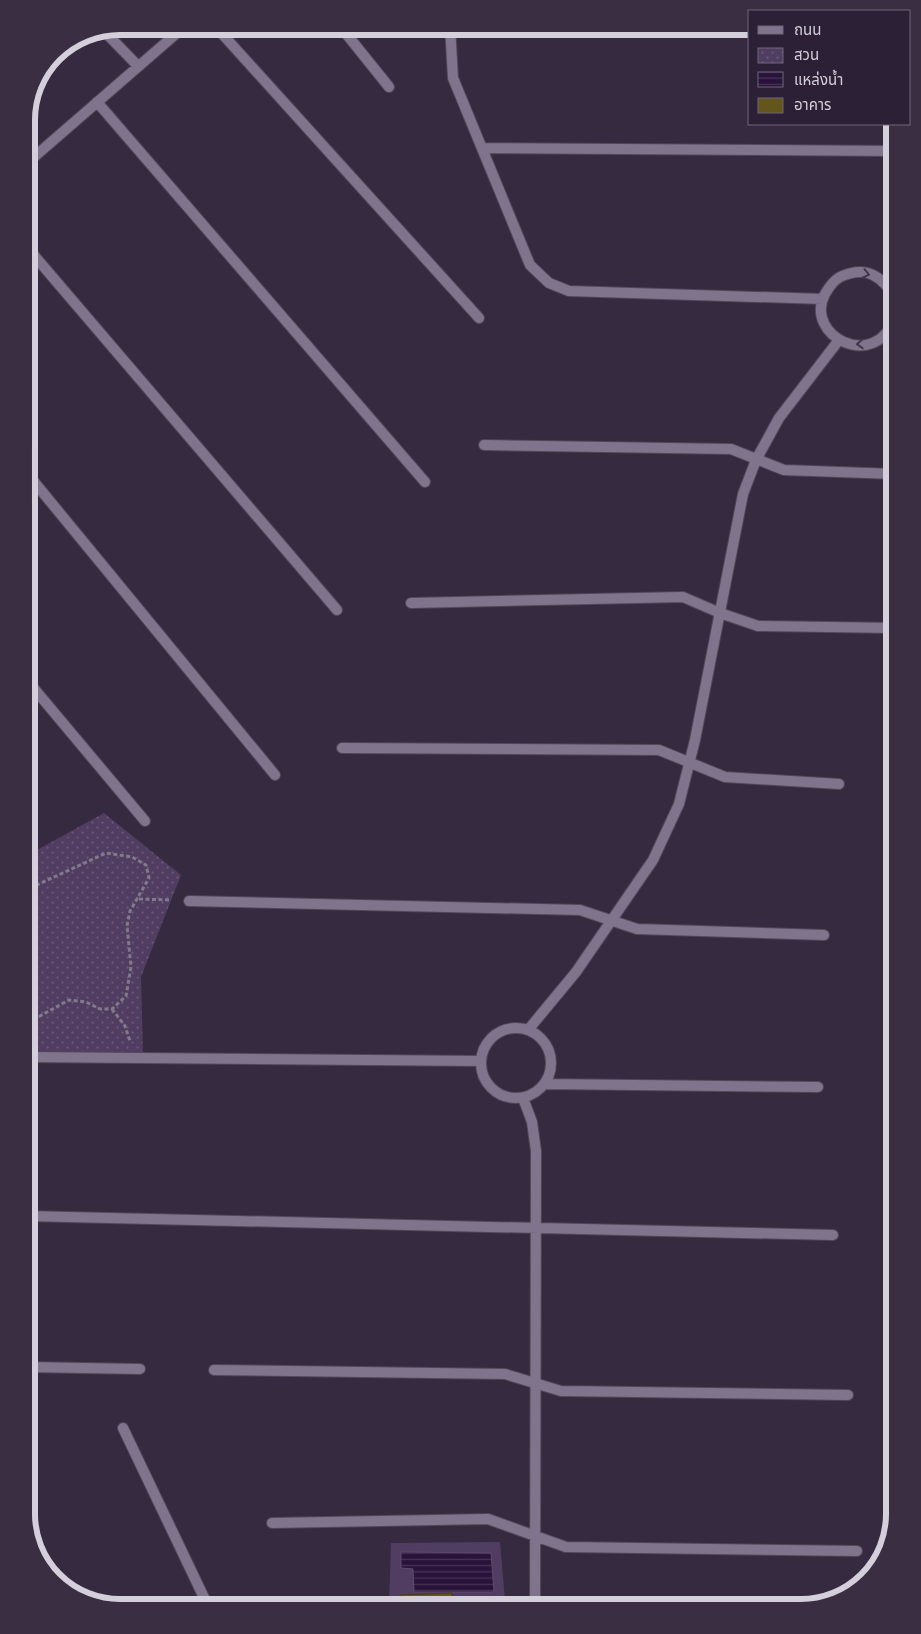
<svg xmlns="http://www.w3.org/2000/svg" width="921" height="1634" font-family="Karla,'Noto Sans Thai',sans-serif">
<defs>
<pattern id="park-dots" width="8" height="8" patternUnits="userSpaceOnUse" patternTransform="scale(1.25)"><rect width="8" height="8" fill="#513d61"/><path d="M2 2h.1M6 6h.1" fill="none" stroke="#695877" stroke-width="1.8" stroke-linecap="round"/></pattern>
<pattern id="water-rules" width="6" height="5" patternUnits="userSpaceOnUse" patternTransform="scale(1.25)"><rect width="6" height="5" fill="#2a133b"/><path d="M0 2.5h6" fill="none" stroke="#483457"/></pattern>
</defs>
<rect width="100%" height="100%" fill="#352a3f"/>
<path fill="#513d61" d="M500,1542L505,1600L389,1605L391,1543Z"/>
<path fill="url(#park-dots)" d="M104,813L181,875L141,977L143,1057H26V856Z"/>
<path fill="url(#water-rules)" stroke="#5d4b6b" d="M401,1552L491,1553L494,1592H414L413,1569L401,1568Z"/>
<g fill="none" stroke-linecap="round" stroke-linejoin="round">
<defs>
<path id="minor" d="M215,26L479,318
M340,26L389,87
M450,26L453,78L530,265L549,283L569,291L823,299
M103,30L138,66
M97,102L425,482
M482,148L895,151
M26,164L185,26
M26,246L337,610
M895,317C876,373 803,336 825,294C829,287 833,281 840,277C851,272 863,270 873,275C885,281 891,290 895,301
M484,445L731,449L784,470L895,474
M26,472L275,775
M411,603L683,597L720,613L758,626L895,628
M26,679L145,821
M342,748L659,750L725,777L839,784
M189,901L580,910L637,929L824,935
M481 1063a35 35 0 1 1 70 0a35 35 0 1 1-70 0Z
M528,1030L576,972L653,860L679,804L695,740L743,494L756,460L779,418L839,340
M26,1057L481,1061
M546,1084L818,1087
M523,1098L532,1122L536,1151L535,1608
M26,1216L833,1235
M26,1367L140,1369
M214,1370L505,1374L561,1391L848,1395
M123,1428L209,1608
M272,1523L488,1519L566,1547L857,1551"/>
</defs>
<use href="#minor" stroke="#514758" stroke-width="12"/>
<path stroke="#82798a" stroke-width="3" stroke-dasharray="4 2.5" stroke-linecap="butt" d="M139,899L171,900
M112,1009L125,1026L130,1041
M26,1018L40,1016L69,1000L86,1002L100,1009H112L126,996L131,967L127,926L130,911L149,878L146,865L132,857L106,853L26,890"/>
<use href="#minor" stroke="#80748c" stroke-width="10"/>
</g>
<path fill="#564919" d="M400,1595L452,1608H396V1604Z"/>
<path fill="#64551d" stroke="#463c14" d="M452,1593V1608H400V1595Z"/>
<defs><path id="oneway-chevron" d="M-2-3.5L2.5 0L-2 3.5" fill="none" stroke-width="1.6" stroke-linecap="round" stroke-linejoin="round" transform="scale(1.25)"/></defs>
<g stroke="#40354b">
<use href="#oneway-chevron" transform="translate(866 274) rotate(12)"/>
<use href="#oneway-chevron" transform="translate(860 344) rotate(177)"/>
</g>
<path d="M0 0H921V1634H0ZM120 35H801A85 85 0 0 1 886 120V1514A85 85 0 0 1 801 1599H120A85 85 0 0 1 35 1514V120A85 85 0 0 1 120 35Z" fill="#392e42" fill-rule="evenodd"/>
<path fill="none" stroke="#d5cfdc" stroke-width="6" d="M120 35H801A85 85 0 0 1 886 120V1514A85 85 0 0 1 801 1599H120A85 85 0 0 1 35 1514V120A85 85 0 0 1 120 35Z"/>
<rect x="748" y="10" width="162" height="115" fill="#2b2035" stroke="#6f6678"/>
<rect x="758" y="26" width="25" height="8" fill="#80748c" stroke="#6f6678"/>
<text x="794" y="35" font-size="15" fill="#d5cfdc">ถนน</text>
<rect x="758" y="48" width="25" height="15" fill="url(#park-dots)" stroke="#6f6678"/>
<text x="794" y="60" font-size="15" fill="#d5cfdc">สวน</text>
<rect x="758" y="72" width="25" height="15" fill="url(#water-rules)" stroke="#6f6678"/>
<text x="794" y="85" font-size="15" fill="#d5cfdc">แหล่งน้ำ</text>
<rect x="758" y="98" width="25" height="15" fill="#64551d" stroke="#6f6678"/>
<text x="794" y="110" font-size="15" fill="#d5cfdc">อาคาร</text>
</svg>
